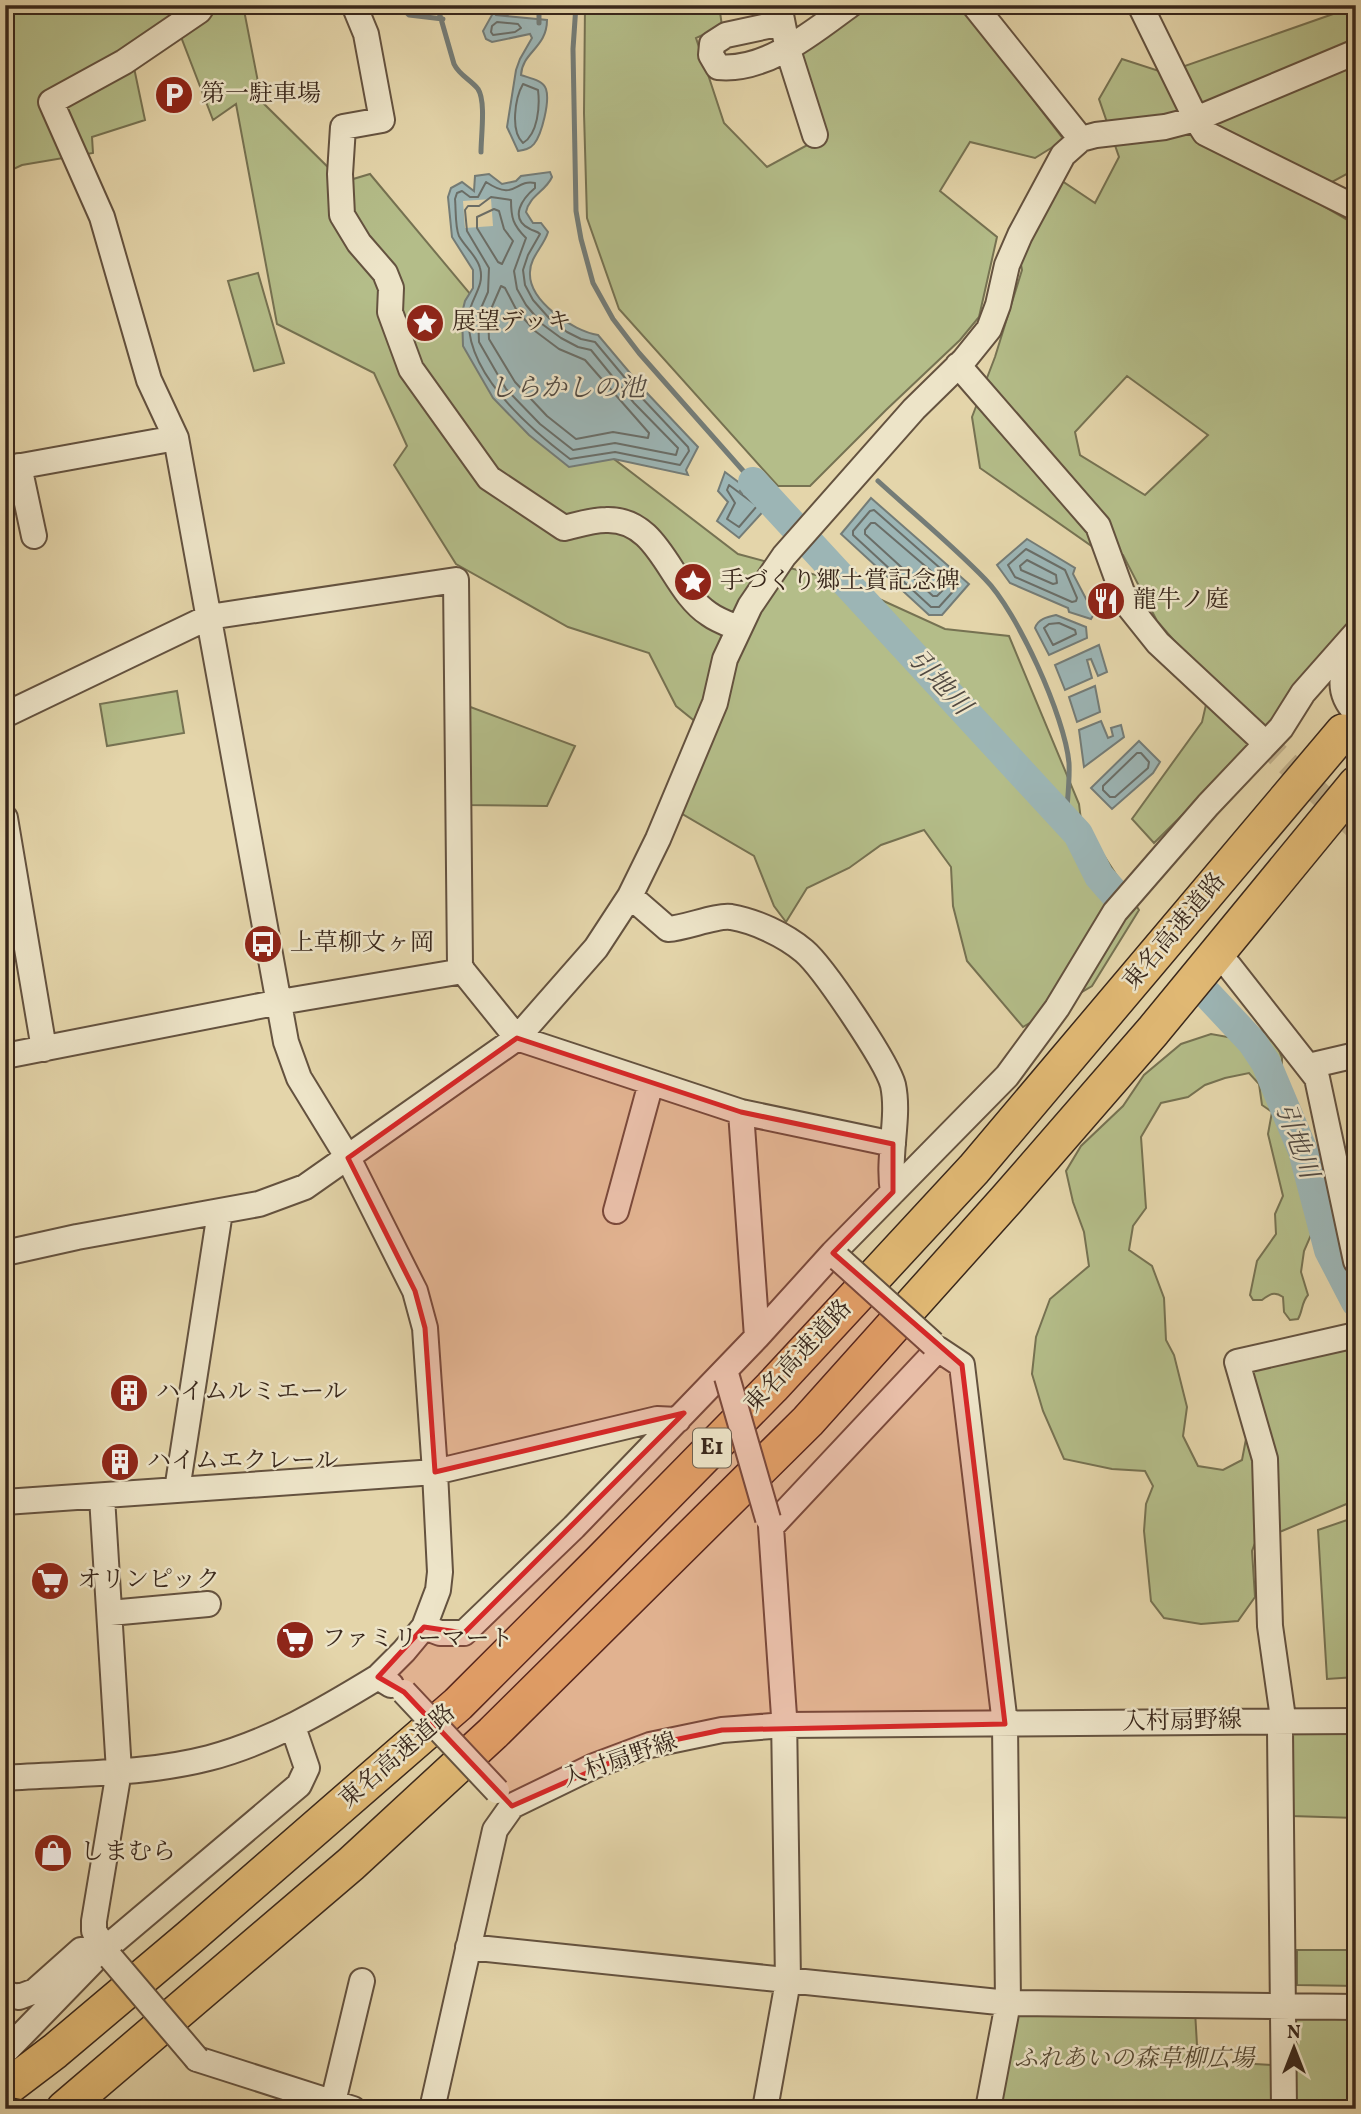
<svg xmlns="http://www.w3.org/2000/svg" width="1361" height="2114" font-family="Vollkorn,'Noto Serif JP',serif">
<rect width="100%" height="100%" fill="#e4d5aa"/>
<filter id="stains"><feTurbulence type="fractalNoise" baseFrequency=".00286" numOctaves="4"/><feColorMatrix values="0 0 0 0 .2 0 0 0 0 .09 0 0 0 0 .02 0 0 0 .5 -.17"/></filter>
<radialGradient id="worn" r=".72"><stop offset=".6" stop-color="#630" stop-opacity="0"/><stop offset="1" stop-color="#630" stop-opacity=".3"/></radialGradient>
<path fill="#b4bd89" stroke="#767252" stroke-width="2" fill-rule="evenodd" d="M5,5H243L259,87L252,92L343,182L370,174L597,446L738,554L842,582L945,629L1009,636L1079,804L1081,820L1139,910L1092,986L1023,1027L967,961L953,906L951,867L924,830L881,845L849,868L807,888L786,922L774,906L754,856L679,812L712,735L676,706L649,653L568,627L456,564L394,465L407,446L374,373L277,324L236,104L213,120L181,37L133,63L145,120L92,137L93,153L22,165L5,173Z
M585,5H719L722,26L696,38L724,123L767,167L824,136L794,57L861,5H958L966,12L1064,140L1035,158L970,142L940,191L997,237L979,317L960,340L886,410L810,486H778L619,309L587,218L584,113Z
M1356,6V169L1306,196L1356,225V621L1230,768L1154,843L1132,819L1202,722L1211,683L1157,621L1123,555L1093,547L980,468L972,417L995,357L1022,270L1019,254L1059,179L1095,203L1119,157L1099,99L1122,59L1165,73ZM1127,376L1208,435L1145,495L1080,455L1075,432Z
M258,273L284,363L254,371L228,281Z
M177,691L184,733L107,746L100,704Z
M465,705L575,746L547,806L465,805Z
M1253,1028L1273,1035L1282,1058L1281,1107L1286,1115L1297,1154L1298,1177L1315,1214L1311,1235L1304,1251L1301,1272L1308,1295C1301,1303 1303,1311 1298,1319L1290,1320L1284,1312L1283,1297C1274,1291 1270,1294 1262,1300H1253L1250,1295L1257,1261L1276,1234L1275,1214L1283,1196L1268,1134L1272,1112L1262,1105L1259,1084L1249,1073L1225,1078L1205,1085L1188,1097L1161,1103L1141,1137L1146,1208L1133,1226L1129,1250L1152,1266L1164,1298L1166,1340L1174,1355L1187,1407L1183,1436L1198,1466L1223,1470L1242,1460L1253,1402L1248,1378L1258,1364L1347,1345L1356,1351V1500L1282,1531L1257,1538L1252,1551L1255,1597L1238,1621L1201,1624L1164,1618L1151,1601L1144,1531L1146,1504L1153,1486L1145,1471L1112,1469L1064,1459L1043,1411L1032,1374L1036,1337L1050,1299L1089,1266L1084,1232L1073,1202L1066,1171L1081,1146L1123,1106L1144,1075L1181,1044L1211,1034L1233,1038Z
M1356,1517V1677L1327,1679L1318,1530Z
M1289,1734H1356V1818L1291,1816Z
M1297,1950H1356V1986L1297,1985Z
M1013,2011H1195L1197,2045L1204,2047V2061L1272,2065L1274,2109H995Z
M1301,2011L1356,2012V2109H1291L1289,2021Z"/>
<path fill="#9cb5b5" stroke="#747c77" stroke-width="2" d="M489,5H493L496,15L547,20C547,48 522,52 521,75C529,78 543,80 546,89C550,101 542,134 534,144C530,149 524,150 518,151L507,127L516,70L520,59L532,38L530,34L492,42L486,39L483,31L492,15Z
M550,172L552,177C546,191 529,196 526,212L533,223H541L548,232C544,246 530,257 530,272C528,301 573,331 598,335L646,392L698,447L686,470L688,475L614,459L569,467L529,435L493,398L463,346L462,313L465,301L473,288V270L452,237L448,197L451,188L462,182L474,191L475,176L489,174L502,184L516,181L521,176Z
M725,472L769,505L739,538L717,521L728,502L718,491Z
M871,498L969,584L942,615H929L841,534Z
M1027,539L1075,568L1073,574L1094,614L1091,619L1069,612L1068,608L1010,583L997,565Z
M1056,615L1086,627L1087,638L1049,655L1035,628C1038,619 1047,617 1056,615Z
M1099,645L1107,672L1098,676L1091,659L1087,660L1092,678L1065,690L1055,665Z
M1095,686L1100,712L1077,722L1069,697Z
M1101,721L1108,738L1113,736L1111,728L1121,725L1124,737L1084,767L1079,730Z
M1139,741L1160,762L1153,773L1112,809L1091,788Z"/>
<path fill="#e4d5aa" d="M491,199L493,226L465,228L463,201Z"/>
<g fill="none" stroke-linecap="round" stroke-linejoin="round">
<path stroke="#6a6e68" stroke-width="2" d="M497,22L518,24L521,28L515,32L493,35L491,32L492,26Z
M523,84L538,90C540,106 538,134 523,143C510,131 515,98 523,84Z
M486,182C516,202 514,179 535,183V188C523,198 508,218 530,229C533,231 537,231 540,234L528,255L523,270L525,285L533,300L549,318L567,332L581,339L595,342L641,397L688,447L689,451L680,465L615,452L570,459C529,428 463,371 469,314C471,298 485,286 480,268C477,256 465,247 459,236C455,227 456,209 455,199L457,193L462,191L470,197H478Z
M491,197L511,200C511,218 513,225 526,238L514,271L517,289L526,305L542,324L561,338L578,347L591,350L634,403L678,448L676,455L615,443L573,450L540,424L506,389L479,342L478,315L488,292L489,268L467,231L465,210L468,206H479Z
M494,209L499,211L504,229L513,241L502,264L498,262L477,228V217Z
M501,286L505,288L517,311L535,331L559,349L585,360L649,433L648,438L613,432L576,439L547,416L515,382L489,339L488,316Z
M729,485L757,506L739,527L727,519L735,503L727,490Z
M874,510L957,583V587L939,607H931L853,535V531L870,511Z
M871,523H875L945,583V588L937,596H933L865,534V530Z
M1026,549L1065,570L1077,598L1076,601L1072,602L1015,577L1008,565Z
M1027,560L1056,575L1057,583L1053,584L1021,570L1020,566Z
M1059,623L1075,630L1076,634L1053,645L1044,628L1049,624Z
M1137,753H1141L1149,762L1148,768L1115,797H1110L1103,790V786Z"/>
<path stroke="#747c77" stroke-width="5" d="M399,5L409,15L443,19
M437,5L454,64C459,75 471,80 478,89C486,101 481,136 481,152
M539,5V23
M576,5L573,49L576,211L581,239L593,283L613,319L639,353L753,482L741,492
M878,481C913,513 951,544 985,579C1017,611 1065,717 1069,763C1070,782 1067,802 1066,822"/>
<path stroke="#9cb5b5" stroke-width="30" d="M753,482L1078,834L1099,876L1114,893
M1208,995L1252,1042L1266,1063L1303,1151L1329,1250L1356,1302"/>
<path stroke="#c2b28d" stroke-width="24" stroke-dasharray="24 12" stroke-linecap="butt" d="M1261,739L1356,828"/>
<defs>
<path id="minor" d="M203,5L199,11L124,62L51,102L102,217L149,380L176,438L286,1042L299,1078L348,1158L415,1291L425,1328L435,1472L440,1572L438,1590L424,1627L404,1651L378,1677
M354,5L366,34L382,120L343,127L340,174L342,215L359,243L385,273L391,288L390,312L411,369L489,478L564,528C577,525 592,520 606,520C661,518 670,589 709,614C717,620 728,624 738,628
M779,5L788,50L815,135
M974,5L1081,139
M1140,5L1196,119L1205,133L1356,208
M782,23L726,35L712,44L711,55L718,67C766,72 813,32 850,5
M958,365L1098,526L1126,603L1158,643L1261,739
M19,466L34,536
M5,469L176,438
M1356,651C1339,672 1337,693 1356,713
M5,715L209,617L456,580L460,965L463,971
M5,818L44,1049
M630,896L668,929C686,928 716,915 731,917C755,921 785,935 804,951C823,967 887,1062 893,1085C900,1118 887,1157 893,1192
M1229,966L1317,1078L1356,1261
M5,1056L280,1002L463,971L517,1038L741,1112L893,1144
M1309,1066L1356,1055
M741,1112L757,1337
M616,1211L651,1083
M5,1253L77,1237L259,1204L305,1187L517,1038L596,948L630,896L658,839L715,703L725,659L750,606L784,556L914,409L964,360L989,329L998,305L1007,265L1020,235L1063,155L1081,139L1096,135L1165,127L1196,119L1356,52
M177,1490L220,1212
M102,1497L119,1771L94,1921V1931L111,1958
M5,1502L435,1472L657,1419L678,1420
M110,1613L208,1604
M424,1627L440,1633H464L574,1527L757,1337L833,1253L1007,1076L1057,1008L1115,912L1208,805L1281,728L1303,693L1356,633
M5,1778C72,1773 143,1775 209,1758C270,1742 324,1710 378,1677L391,1685
M468,1947L1008,2003L1356,2007
M5,1994L19,1997L35,1991L81,1950L105,1949
M5,2052L105,1949L299,1785L307,1768L293,1727
M197,2059L353,2109
M333,2102L362,1981
M432,2109L495,1830L512,1806L594,1766L650,1745L722,1730L785,1725L1356,1721
M765,2109L788,1981L784,1716L771,1527L938,1349L962,1365L1005,1724L1008,2003L988,2109
M1284,2109L1280,1731L1282,1711L1270,1626L1265,1459L1237,1362L1356,1335"/>
<path id="highway" d="M5,2089L55,2051L190,1937L458,1704L601,1561L772,1387L974,1169L1343,732
M64,2109L351,1864L493,1733L808,1421L1007,1199L1153,1031L1356,784"/>
</defs>
<use href="#minor" stroke="#64523f" stroke-width="28"/>
<use href="#highway" stroke="#39271b" stroke-width="38"/>
<use href="#minor" stroke="#ede4c8" stroke-width="24"/>
<use href="#highway" stroke="#e2ba75" stroke-width="35"/>
<defs>
<path id="rail" d="M5,2100L51,2109"/>
</defs>
<use href="#rail" stroke="#39271b" stroke-width="8"/>
<use href="#rail" stroke="#ede4c8" stroke-width="5" stroke-dasharray="16" stroke-linecap="butt"/>
<defs>
<path id="minor-bridge" d="M839,1259L933,1344
M727,1377L768,1519
M404,1692L497,1791
M111,1958L197,2059"/>
</defs>
<use href="#minor-bridge" stroke="#64523f" stroke-width="28" stroke-linecap="butt"/>
<use href="#minor-bridge" stroke="#ede4c8" stroke-width="24"/>
</g>
<path fill="#d62828" fill-opacity="0.2" stroke="#d62828" stroke-width="5" stroke-linejoin="round" d="M517,1038L741,1112L893,1144V1192L833,1253L962,1365L1005,1724L722,1730L650,1745L512,1806L404,1692L378,1677L424,1627L464,1633L684,1413L435,1472L425,1328L415,1291L348,1158Z"/>
<defs>
<symbol id="parking-disc" viewBox="-11 -11 22 22"><circle r="9.5" fill="#8f2418" stroke="#ede4c8"/><path d="M-3.5-5.5H1a3.5 3.5 0 0 1 0 7H-1V5.5H-3.5ZM-1-3.4V-.6H.8a1.4 1.4 0 0 0 0-2.8Z" fill="#fff"/></symbol>
<symbol id="sight-disc" viewBox="-11 -11 22 22"><circle r="9.5" fill="#8f2418" stroke="#ede4c8"/><path d="M0-6L1.8-2.2L6-1.7L2.9 1.2L3.7 5.4L0 3.3L-3.7 5.4L-2.9 1.2L-6-1.7L-1.8-2.2Z" fill="#fff"/></symbol>
<symbol id="restaurant-disc" viewBox="-11 -11 22 22"><circle r="9.5" fill="#8f2418" stroke="#ede4c8"/><path d="M-5-6h1v4h1v-4h1v4h1v-4h1v5L-1.5 .5V6h-2V.5L-5-1ZM5-6V6H3V1.5H1.5Q1.5-4 5-6Z" fill="#fff"/></symbol>
<symbol id="bus-disc" viewBox="-11 -11 22 22"><circle r="9.5" fill="#8f2418" stroke="#ede4c8"/><path d="M-5-6H5V4H4V6H2V4H-2V6H-4V4H-5ZM-3.5-4V0h7V-4ZM-3.5 1.2v1.5H-2V1.2ZM2 1.2v1.5H3.5V1.2Z" fill="#fff"/></symbol>
<symbol id="building-disc" viewBox="-11 -11 22 22"><circle r="9.5" fill="#8f2418" stroke="#ede4c8"/><path d="M-4-6H4V6H1V3H-1V6H-4ZM-2.5-4.3h1.7v1.8h-1.7ZM.8-4.3h1.7v1.8H.8ZM-2.5-1h1.7V.8h-1.7ZM.8-1h1.7V.8H.8Z" fill="#fff"/></symbol>
<symbol id="supermarket-disc" viewBox="-11 -11 22 22"><circle r="9.5" fill="#8f2418" stroke="#ede4c8"/><path d="M-6-5.5h2.5l.6 2H6L4.5 2H-2.5L-4.4-4H-6ZM-1.5 3.2a1.3 1.3 0 1 0 .1 0ZM3 3.2a1.3 1.3 0 1 0 .1 0Z" fill="#fff"/></symbol>
<symbol id="shop-disc" viewBox="-11 -11 22 22"><circle r="9.5" fill="#8f2418" stroke="#ede4c8"/><path d="M-5-2.5h2.3a2.7 3.5 0 0 1 5.4 0H5L5.5 6h-11ZM-1.5-2.5h3a1.5 2.3 0 0 0-3 0Z" fill="#fff"/></symbol>
</defs>
<g fill-rule="evenodd">
<use href="#parking-disc" x="152" y="73" width="44" height="44"/>
<use href="#sight-disc" x="403" y="301" width="44" height="44"/>
<use href="#sight-disc" x="671" y="560" width="44" height="44"/>
<use href="#restaurant-disc" x="1084" y="579" width="44" height="44"/>
<use href="#bus-disc" x="241" y="922" width="44" height="44"/>
<use href="#building-disc" x="107" y="1371" width="44" height="44"/>
<use href="#building-disc" x="98" y="1440" width="44" height="44"/>
<use href="#supermarket-disc" x="28" y="1559" width="44" height="44"/>
<use href="#supermarket-disc" x="273" y="1618" width="44" height="44"/>
<use href="#shop-disc" x="31" y="1831" width="44" height="44"/>
</g>
<g text-anchor="middle" dominant-baseline="central" stroke-width="5" stroke-linejoin="round" paint-order="stroke">
<rect fill="#ede4c8" stroke="#6f604f" stroke-width="2" x="693" y="1428.5" width="38" height="39" rx="5"/>
<g font-size="23" font-weight="bold" fill="#39271b">
<text x="712" y="1448">E1</text>
</g>
<g font-size="24" fill="#39271b" stroke="#ede4c8" text-anchor="start">
<text x="201" y="95">第一駐車場</text>
<text x="452" y="323">展望デッキ</text>
<text x="720" y="582">手づくり郷土賞記念碑</text>
<text x="1133" y="601">龍牛ノ庭</text>
<text x="290" y="944">上草柳文ヶ岡</text>
<text x="156" y="1393">ハイムルミエール</text>
<text x="147" y="1462">ハイムエクレール</text>
<text x="77" y="1581">オリンピック</text>
<text x="322" y="1640">ファミリーマート</text>
<text x="80" y="1853">しまむら</text>
</g>
<g font-size="24" fill="#39271b" stroke="#ede4c8">
<text transform="translate(1175 932) rotate(-50)">東名高速道路</text>
<text transform="translate(799 1357) rotate(-47)">東名高速道路</text>
<text transform="translate(1182 1722) rotate(-1)">入村扇野線</text>
<text transform="translate(398 1757) rotate(-41)">東名高速道路</text>
<text transform="translate(620 1761) rotate(-19)">入村扇野線</text>
</g>
<g font-size="24" font-style="italic" fill="#584c36" stroke="#ede4c8">
<text x="1134" y="2060">ふれあいの森草柳広場</text>
</g>
<g font-size="26" font-style="italic" fill="#524a42" stroke="#ede4c8">
<text x="567" y="389">しらかしの池</text>
<text transform="translate(939 683) rotate(47)">引地川</text>
<text transform="translate(1296 1141) rotate(70)">引地川</text>
</g>
</g>
<rect width="1361" height="2114" fill="none" stroke="#e4d5aa" stroke-width="28"/>
<rect x="7" y="7" width="1347" height="2100" fill="none" stroke="#39271b" stroke-width="3.5"/>
<rect x="14" y="14" width="1333" height="2086" fill="none" stroke="#39271b" stroke-width="2"/>
<g transform="translate(1294 2048)" stroke="#ede4c8" stroke-width="5" paint-order="stroke">
<path d="M0-5L12 26L0 18L-12 26Z" fill="#39271b"/>
<text y="-10" font-size="19" font-weight="bold" text-anchor="middle" fill="#39271b">N</text>
</g>
<rect width="100%" height="100%" filter="url(#stains)"/>
<rect width="100%" height="100%" fill="url(#worn)"/>
</svg>
